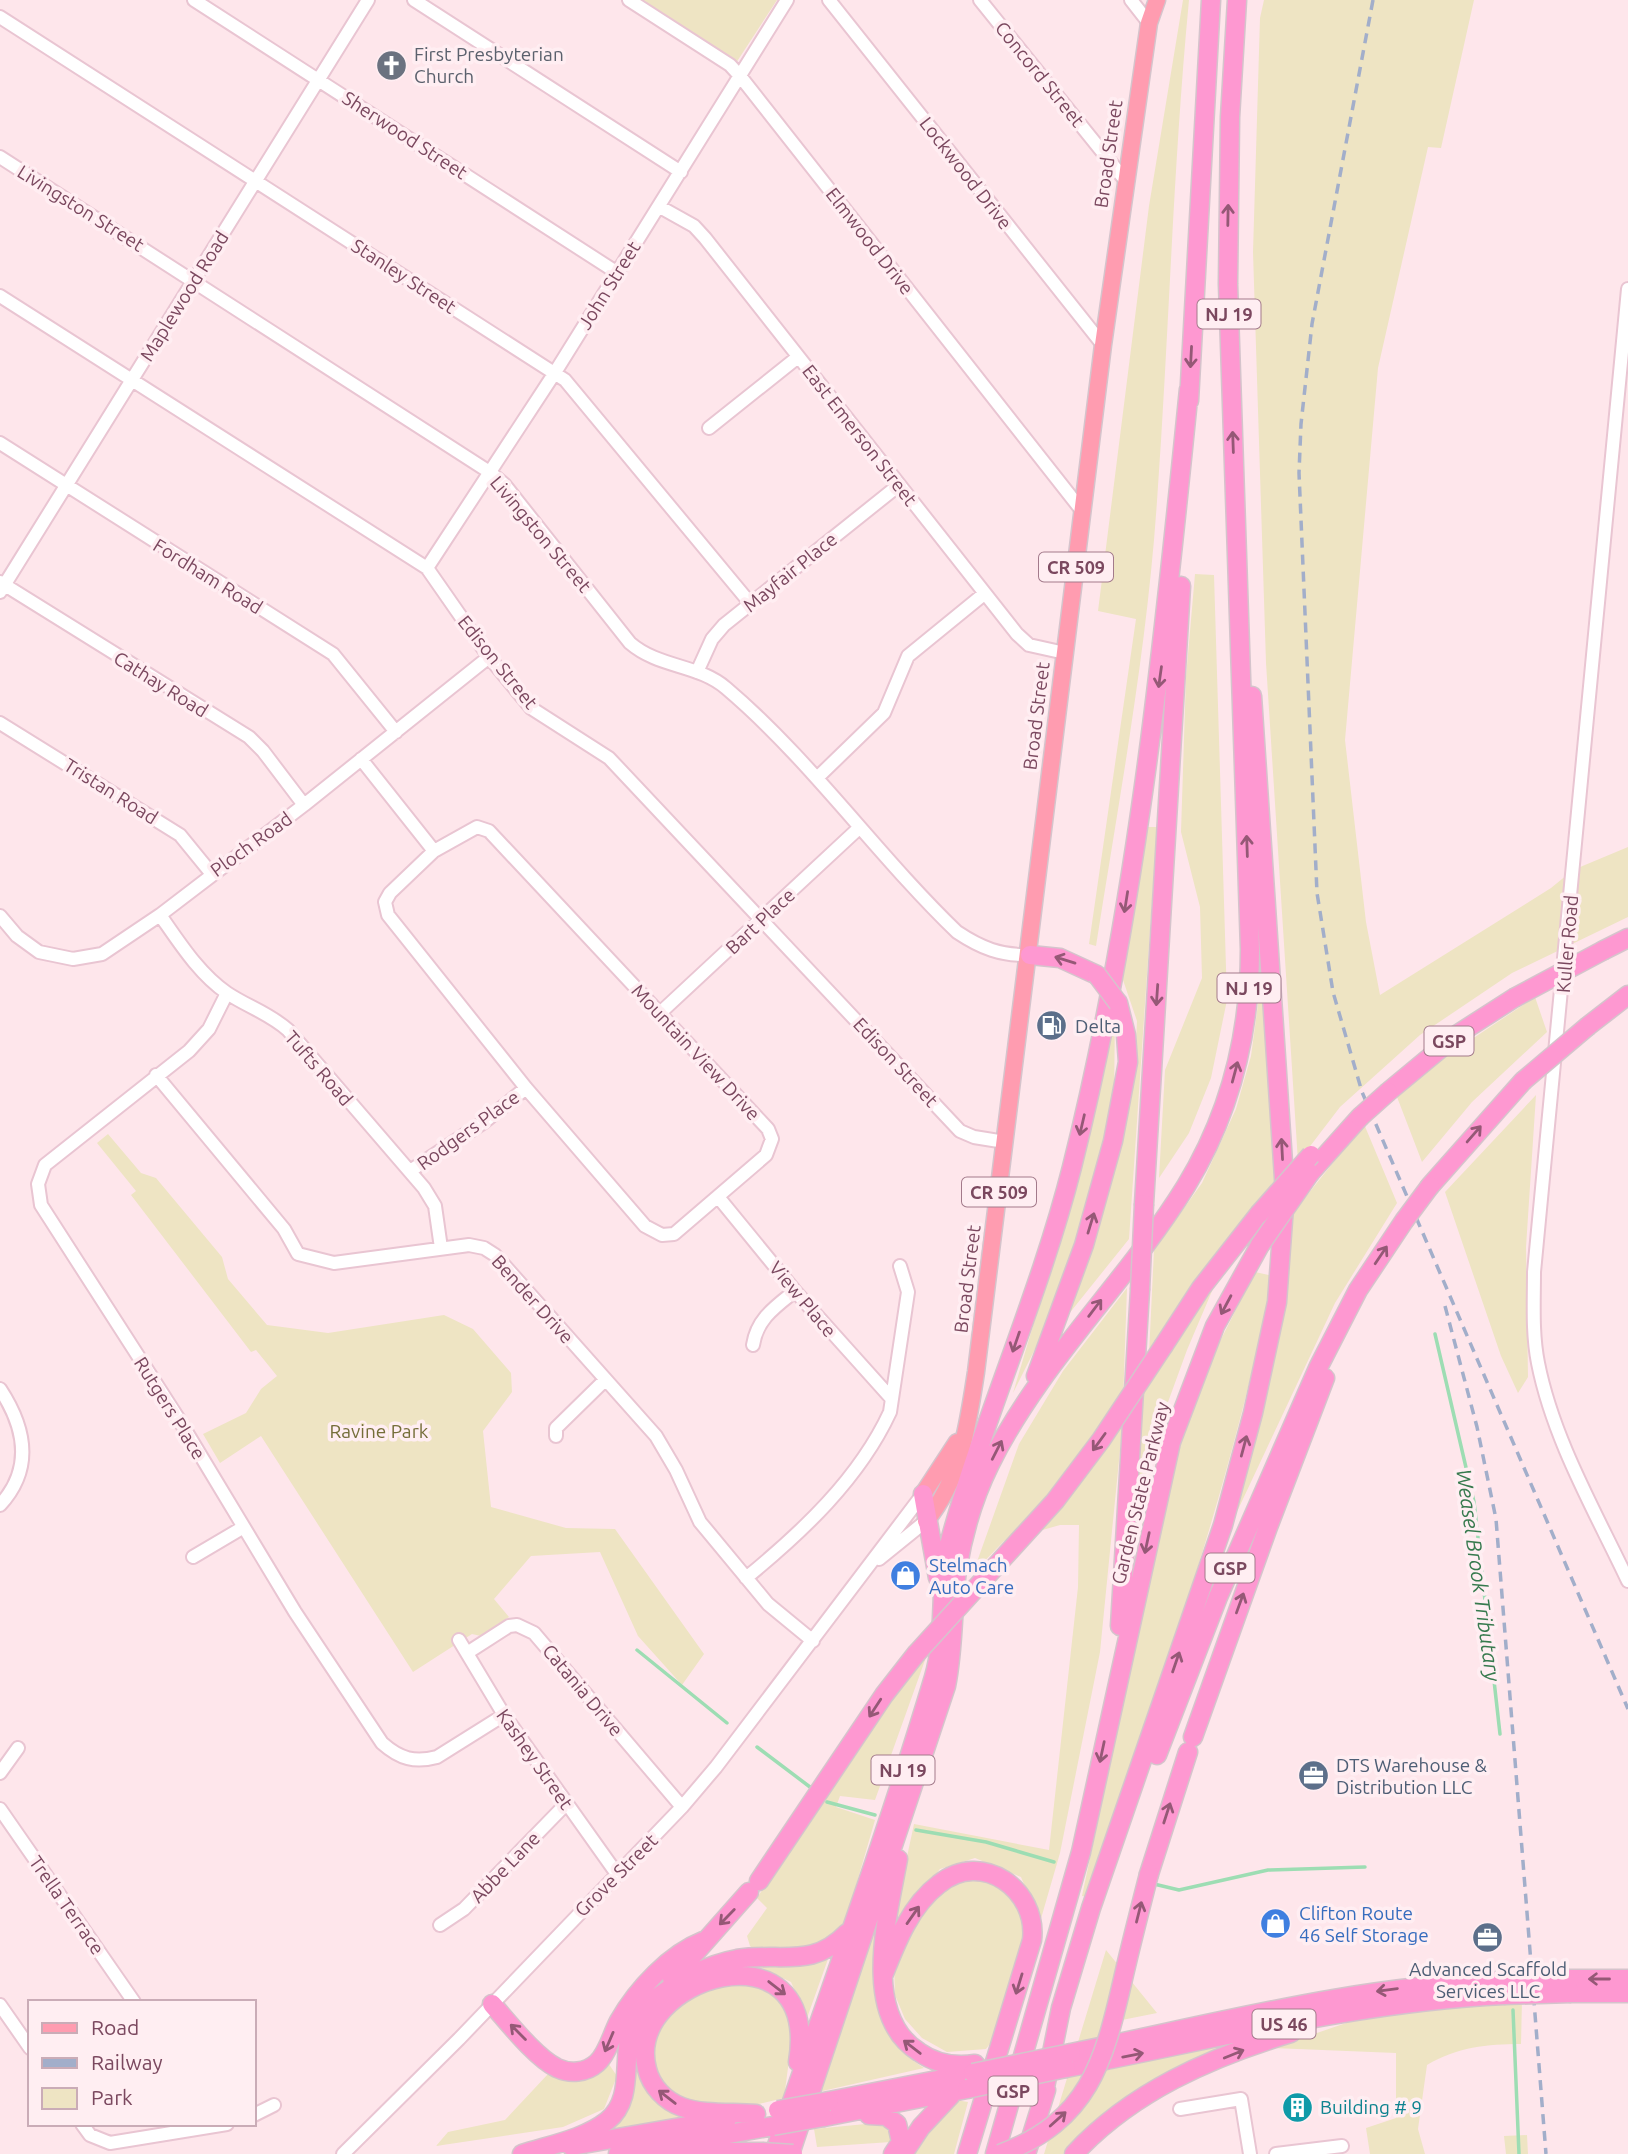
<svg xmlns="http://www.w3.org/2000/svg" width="1628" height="2154" font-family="Ubuntu,sans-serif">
<rect width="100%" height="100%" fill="#fee6eb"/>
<path fill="#eee4c3" d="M640,0H777L736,63Z
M1183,0H1189C1173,167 1169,334 1157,501C1147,651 1119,799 1096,946L1089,944L1136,619L1098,611L1149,206Z
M1264,0H1474L1441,148L1428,147L1378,368L1345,740L1366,922L1380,995L1551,888L1573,870L1628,847V917L1512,973L1420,1035L1340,1107L1298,1162L1266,663L1253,252L1260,18Z
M1195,574L1214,575L1227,1000L1211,1078L1189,1133L1159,1178L1165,1070L1202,978L1200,907L1181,832L1186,677Z
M1148,827H1157L1129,1239L1064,1320L1135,1064L1137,1021L1122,977Z
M1262,975L1278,1179L1149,1354L1154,1250L1202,1183L1236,1109L1251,1056Z
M1535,997L1547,1032L1472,1102L1422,1162L1397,1097L1445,1057Z
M1115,1014L1114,1099L1087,1214L1055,1309L1013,1393L1084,1154Z
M1536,1095L1526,1247L1528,1377L1518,1393L1501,1356L1445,1192Z
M1364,1124L1397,1203L1335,1303L1235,1516L1280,1319L1292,1214Z
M108,1134L141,1173L156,1178L222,1257L228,1279L267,1325L328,1333L444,1315L473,1329L511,1373L512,1392L483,1431L491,1507L566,1528L615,1529L704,1654L682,1685L638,1636L600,1552L531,1556L494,1599L509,1617L481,1636L472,1634L413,1672L261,1436L220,1463L203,1434L246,1413L261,1389L277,1376L256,1350L251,1352L131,1195L136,1191L97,1143Z
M1255,1272L1273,1276C1231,1488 1158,1692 1088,1897L1082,1896L1169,1487L1190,1411L1209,1363Z
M1213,1283L1215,1284L1187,1350L1156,1435L1133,1530L1144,1386Z
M1127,1288L1122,1430L1100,1652L1060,1853L1040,1922L1021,1877L975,1858L940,1869L892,1927L914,1824L1049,1850L1078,1587L1079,1525H1060L1004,1541L973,1573L1019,1444L1063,1371Z
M929,1649L875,1800L840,1796L836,1807L875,1820L844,1927L826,1947L755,1950L750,1946L747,1936L767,1908L757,1898L899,1679Z
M958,1878C1068,1877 1015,1972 996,2036L986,2049L947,2052L922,2038L905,2019L895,1995L894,1964L909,1930L933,1894Z
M887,1882C877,1952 853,2023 924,2068L818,2092Z
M1106,1950L1157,2013L1102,2024L1108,2070L1233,2041L1133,2093L1087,2130L1063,2154H1044Z
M828,1959L807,2018L791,1982L749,1962Z
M716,1985H762L789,2010L791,2045L784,2098L750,2106L696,2105L667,2091L653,2070L656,2032L679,2004Z
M1522,2000L1521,2044C1487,2044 1457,2047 1427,2065L1418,2129L1425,2154H1370L1366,2128L1396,2118V2053L1273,2048L1352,2021L1424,2006Z
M637,2031L642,2033L639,2062L686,2117L594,2136L607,2128Z
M606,2060L617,2076L604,2109L563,2127L436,2146L448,2132L505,2120L548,2074L565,2079L590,2078Z
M950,2099L968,2102L954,2154H908Z
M876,2123L890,2129L891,2142L817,2147L814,2129Z
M1527,2135L1528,2154H1506L1504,2136Z"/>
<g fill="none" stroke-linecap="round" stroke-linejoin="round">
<path stroke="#9dddb3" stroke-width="3.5" d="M1435,1334L1474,1502L1500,1734
M637,1650L727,1723
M757,1747L810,1787
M827,1802L875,1815
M916,1830L986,1842L1054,1862
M1154,1884L1179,1890L1268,1870L1365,1867
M1513,2010L1519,2154"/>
<defs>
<path id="minor" d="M194,0L616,272
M414,0L681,172
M629,0L730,65L740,76L1083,512
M829,0L1103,345
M980,0L1125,180
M1131,0L1149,23
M0,17L565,380L750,603
M0,157L491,473L504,484L630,643C659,668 698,664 726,688C811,760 876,854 957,932C981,948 1001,956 1030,955
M660,207L694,226L705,238L1017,634L1029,645L1065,653
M1628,289L1534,1272C1534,1302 1532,1333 1538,1363C1553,1439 1595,1511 1628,1581
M0,296L427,568L489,657L531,708L609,758L960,1131L974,1137L1005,1142
M709,428L798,357
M0,443L333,654L396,732
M427,568L554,374L787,0
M0,582L249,737L263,751L304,805
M0,592L368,0
M697,672L712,639L724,625L899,485
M0,723L180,835L211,873
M361,759L434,851
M817,778L884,713L908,656L984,594
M477,827L489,831L768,1129L772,1139L766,1155L674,1234L662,1235L645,1226L526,1088L388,915L385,902L390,893L434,851Z
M160,915C179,942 199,974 227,993C248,1007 269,1013 288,1030L424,1188L435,1206L441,1248
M0,916L17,936L39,952L73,959L102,954L160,915L304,805L489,657
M227,993L209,1029L189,1051L45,1165L38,1184L41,1205L178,1418L295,1612L382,1743C400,1759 415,1763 437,1757L504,1715
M660,1013L859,828
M156,1075L284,1229L298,1254L334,1263L469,1245L484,1248L495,1255L656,1436L676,1470L700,1522L768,1604L813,1641
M410,1171L484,1122L526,1088
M719,1198L795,1291L891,1398
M753,1345C757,1319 775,1307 795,1291
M0,1389C25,1427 34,1468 0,1505
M556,1436V1428L605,1380
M193,1557L242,1528
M879,1559L926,1521
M746,1578C802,1532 859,1479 890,1412L908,1292L900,1266
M459,1640L504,1715L617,1874
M467,1653L509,1626L517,1625L534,1633L682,1807
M0,1773L18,1748
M0,1809L134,2002
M440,1925L464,1909L566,1804
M0,2005L30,2048
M1180,2109L1241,2099L1250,2154
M254,2115L274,2105
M82,2124L90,2135L110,2143L227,2124
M343,2154L459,2039L682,1807L716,1767L923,1494
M1276,2154L1342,2146"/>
<path id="major" d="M923,1494L957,1442
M926,1521C961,1479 968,1424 976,1372L1103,345L1149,23L1157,0"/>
<path id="highway" d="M1189,401L1211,0
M1604,950L1628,938
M1030,955L1060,958L1097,975
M1588,1026L1628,995
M1388,1092L1458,1034L1514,998
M1310,1173L1360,1117
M1430,1186L1523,1081
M1144,1204L1181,586
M1164,1345L1201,1288L1259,1214
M1036,1376L1084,1245L1113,1141L1128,1062L1126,1035L1118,1003
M923,1494L938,1578
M1120,1626L1140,1290
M1193,1737L1268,1527L1325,1378
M1157,1755L1218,1597L1319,1366L1358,1290L1404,1221
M898,1859C888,1915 860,2015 919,2052C936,2064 955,2067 975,2064
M1149,1874L1188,1752
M759,1881L884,1695L916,1654
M883,1976C896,1943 910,1906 939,1884C982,1849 1038,1890 1032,1940L967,2154
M672,1979L749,1892
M1570,1979H1628
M1571,1993H1628
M492,2004C508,2022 535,2057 557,2068C570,2074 586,2073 597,2063C608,2053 612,2034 619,2021C637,1989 670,1954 703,1941
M1071,2053C1214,2024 1357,1985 1503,1981
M1066,2068C1212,2040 1356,2002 1504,1995
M829,2101L973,2073
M1042,2102L1061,2008L1091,1908L1223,1525L1253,1413L1277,1302L1285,1193L1252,696
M756,2114C733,2112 704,2115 682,2107C665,2101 651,2086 647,2069C623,1977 821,1919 798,2062
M869,2115L886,2116L897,2124L901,2142L893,2154
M824,2117L967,2089
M571,2146L727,2119
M680,2152H762
M522,2154C550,2145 584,2139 607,2121C643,2093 610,2035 648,2005C674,1983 704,1965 737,1959C782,1952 812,1969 847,1933
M618,2154L773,2126
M774,2154C828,1995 886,1837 934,1677C947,1633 938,1585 950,1541C985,1414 1040,1294 1072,1167C1136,912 1163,650 1189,389
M790,2154L946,1686C954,1647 952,1609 957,1570C963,1534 974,1496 990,1464C1041,1361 1126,1283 1186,1186C1230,1114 1250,1033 1250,949L1228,284L1230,117L1237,0
M903,2154L921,2127L951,2095
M995,2154L1081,1852L1171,1442L1215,1326L1260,1245
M1026,2154L1046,2090
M1074,2154C1131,2092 1211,2057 1291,2033"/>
</defs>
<use href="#minor" stroke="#e9c5d2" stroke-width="16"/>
<use href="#major" stroke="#d5c4cc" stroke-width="19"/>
<use href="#highway" stroke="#d5c4cc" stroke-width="21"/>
<use href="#minor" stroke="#fff" stroke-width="12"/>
<use href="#major" stroke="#ff9cb0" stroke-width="16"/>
<use href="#highway" stroke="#fe98d1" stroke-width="18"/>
<path stroke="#a2aeca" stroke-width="3.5" stroke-dasharray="10 7" stroke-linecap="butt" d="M1373,0L1312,324L1301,424L1299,473L1317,893L1333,992L1362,1092L1628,1709
M1445,1306L1477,1427L1496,1519L1546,2154"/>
<defs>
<path id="highway-bridge" d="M1097,975L1118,1003
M1514,998L1604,950
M1523,1081L1588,1026
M1360,1117L1388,1092
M1259,1214L1311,1155
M1404,1221L1430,1186
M1260,1245L1310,1173
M1140,1290L1144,1204
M916,1654L1055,1501L1101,1440L1164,1345
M1503,1981L1570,1979
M1504,1995L1571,1993
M973,2073L1071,2053
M967,2089L1066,2068
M778,2110L829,2101
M773,2126L824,2117
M762,2152L793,2154
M1000,2154C1089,2121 1104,2062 1123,1979C1131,1944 1140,1909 1149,1874"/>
</defs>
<use href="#highway-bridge" stroke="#d5c4cc" stroke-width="21" stroke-linecap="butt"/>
<use href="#highway-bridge" stroke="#fe98d1" stroke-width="18"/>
</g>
<defs><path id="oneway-shaft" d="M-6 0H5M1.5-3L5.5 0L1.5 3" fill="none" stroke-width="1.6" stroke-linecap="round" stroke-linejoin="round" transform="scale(1.75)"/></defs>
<g stroke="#955876">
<use href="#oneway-shaft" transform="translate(1228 215) rotate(-89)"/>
<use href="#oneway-shaft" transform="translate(1191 357) rotate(93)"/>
<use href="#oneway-shaft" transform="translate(1233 442) rotate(-92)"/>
<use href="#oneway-shaft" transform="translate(1160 677) rotate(98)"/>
<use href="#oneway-shaft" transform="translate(1247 846) rotate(-92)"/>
<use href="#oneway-shaft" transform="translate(1126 902) rotate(99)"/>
<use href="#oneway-shaft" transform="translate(1065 960) rotate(-163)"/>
<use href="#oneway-shaft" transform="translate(1157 995) rotate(94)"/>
<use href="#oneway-shaft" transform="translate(1235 1072) rotate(-75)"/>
<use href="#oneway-shaft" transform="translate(1082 1125) rotate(103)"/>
<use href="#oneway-shaft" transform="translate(1474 1134) rotate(-49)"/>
<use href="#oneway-shaft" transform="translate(1282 1149) rotate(-93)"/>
<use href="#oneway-shaft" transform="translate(1091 1223) rotate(-73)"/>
<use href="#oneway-shaft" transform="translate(1381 1255) rotate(-56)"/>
<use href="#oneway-shaft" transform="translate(1226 1305) rotate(118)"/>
<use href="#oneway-shaft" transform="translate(1095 1308) rotate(-53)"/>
<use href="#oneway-shaft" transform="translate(1016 1342) rotate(109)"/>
<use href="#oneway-shaft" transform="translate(1099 1442) rotate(126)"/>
<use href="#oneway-shaft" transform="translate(1244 1446) rotate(-75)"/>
<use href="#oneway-shaft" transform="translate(997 1450) rotate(-63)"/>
<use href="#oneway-shaft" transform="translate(1147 1543) rotate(102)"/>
<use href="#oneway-shaft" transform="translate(1240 1603) rotate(-70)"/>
<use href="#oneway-shaft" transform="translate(1176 1662) rotate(-71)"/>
<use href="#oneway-shaft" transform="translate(875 1708) rotate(123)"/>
<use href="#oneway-shaft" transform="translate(1102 1752) rotate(102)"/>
<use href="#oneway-shaft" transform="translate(1167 1813) rotate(-72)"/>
<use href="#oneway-shaft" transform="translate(1139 1912) rotate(-76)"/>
<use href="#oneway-shaft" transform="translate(913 1915) rotate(-55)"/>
<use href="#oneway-shaft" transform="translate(727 1917) rotate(134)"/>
<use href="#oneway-shaft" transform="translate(1599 1979) rotate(-180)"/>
<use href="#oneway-shaft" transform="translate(1019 1984) rotate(107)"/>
<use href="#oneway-shaft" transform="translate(777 1988) rotate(38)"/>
<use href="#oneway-shaft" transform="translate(1387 1990) rotate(172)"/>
<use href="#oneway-shaft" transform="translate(518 2032) rotate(-135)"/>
<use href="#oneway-shaft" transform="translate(609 2042) rotate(113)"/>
<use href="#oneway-shaft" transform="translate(912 2047) rotate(-142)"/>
<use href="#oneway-shaft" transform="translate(1234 2054) rotate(-22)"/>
<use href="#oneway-shaft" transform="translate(1133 2055) rotate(-11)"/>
<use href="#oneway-shaft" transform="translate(667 2097) rotate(-142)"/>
<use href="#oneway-shaft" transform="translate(1058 2119) rotate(-42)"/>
</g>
<defs>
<symbol id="church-disc" viewBox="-11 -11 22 22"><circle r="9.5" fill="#6b7280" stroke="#ffeef2"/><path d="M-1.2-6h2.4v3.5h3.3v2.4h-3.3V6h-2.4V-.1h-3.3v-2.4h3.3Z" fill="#fff"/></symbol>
<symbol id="fuel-disc" viewBox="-11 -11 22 22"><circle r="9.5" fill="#5c6f8a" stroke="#ffeef2"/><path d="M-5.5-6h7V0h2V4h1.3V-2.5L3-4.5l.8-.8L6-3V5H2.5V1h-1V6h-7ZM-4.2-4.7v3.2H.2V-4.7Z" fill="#fff"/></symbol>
<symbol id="shop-disc" viewBox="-11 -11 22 22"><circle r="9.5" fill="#3f7fe0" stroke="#ffeef2"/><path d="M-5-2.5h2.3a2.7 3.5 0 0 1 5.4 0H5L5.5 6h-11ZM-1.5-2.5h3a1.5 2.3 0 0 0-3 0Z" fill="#fff"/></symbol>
<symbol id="office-disc" viewBox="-11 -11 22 22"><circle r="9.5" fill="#5c6f8a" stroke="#ffeef2"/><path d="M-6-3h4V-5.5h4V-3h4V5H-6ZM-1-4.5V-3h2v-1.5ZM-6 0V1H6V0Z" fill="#fff"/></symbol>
<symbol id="building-disc" viewBox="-11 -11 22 22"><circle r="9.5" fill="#0f9aa8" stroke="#ffeef2"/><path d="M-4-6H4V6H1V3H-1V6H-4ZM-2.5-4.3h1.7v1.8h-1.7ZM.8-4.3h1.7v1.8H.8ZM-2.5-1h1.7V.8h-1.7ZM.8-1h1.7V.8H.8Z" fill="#fff"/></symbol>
</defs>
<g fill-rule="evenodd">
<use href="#church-disc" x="374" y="48" width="35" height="35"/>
<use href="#fuel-disc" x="1034" y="1008" width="35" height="35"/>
<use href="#shop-disc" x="888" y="1558" width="35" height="35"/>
<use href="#office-disc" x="1296" y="1758" width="35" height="35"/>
<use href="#shop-disc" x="1258" y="1906" width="35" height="35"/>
<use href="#office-disc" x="1470" y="1920" width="35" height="35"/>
<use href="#building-disc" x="1280" y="2090" width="35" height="35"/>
</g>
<g text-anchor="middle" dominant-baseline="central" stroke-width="7" stroke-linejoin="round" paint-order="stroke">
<g fill="#ffeef2" stroke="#a37a8b" stroke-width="2">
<rect x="1197.5" y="299.5" width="63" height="29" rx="5"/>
<rect x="1039" y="552.5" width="74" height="29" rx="5"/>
<rect x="1217.5" y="973.5" width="63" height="29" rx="5"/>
<rect x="1424.5" y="1026.5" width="49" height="29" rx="5"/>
<rect x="962" y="1177.5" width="74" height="29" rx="5"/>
<rect x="1205.5" y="1553.5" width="49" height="29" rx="5"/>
<rect x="871.5" y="1755.5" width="63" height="29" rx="5"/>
<rect x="1252.5" y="2009.5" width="63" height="29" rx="5"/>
<rect x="988.5" y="2076.5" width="49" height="29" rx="5"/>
</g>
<g font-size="18" font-weight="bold" fill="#7b485f">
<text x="1229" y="314">NJ 19</text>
<text x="1076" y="567">CR 509</text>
<text x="1249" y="988">NJ 19</text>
<text x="1449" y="1041">GSP</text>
<text x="999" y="1192">CR 509</text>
<text x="1230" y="1568">GSP</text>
<text x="903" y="1770">NJ 19</text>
<text x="1284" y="2024">US 46</text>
<text x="1013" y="2091">GSP</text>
</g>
<g font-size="19" fill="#5b616d" stroke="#ffeef2" text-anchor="start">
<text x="414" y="54">First Presbyterian<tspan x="414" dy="22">Church</tspan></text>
</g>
<g font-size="19" fill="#7b485f" stroke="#ffeef2">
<text transform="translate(1040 74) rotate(51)">Concord Street</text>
<text transform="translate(405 135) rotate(33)">Sherwood Street</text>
<text transform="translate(1108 154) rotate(-82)">Broad Street</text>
<text transform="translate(966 173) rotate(52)">Lockwood Drive</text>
<text transform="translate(81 208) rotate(32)">Livingston Street</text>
<text transform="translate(870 241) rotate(52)">Elmwood Drive</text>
<text transform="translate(404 276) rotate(33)">Stanley Street</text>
<text transform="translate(609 285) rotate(-58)">John Street</text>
<text transform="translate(184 296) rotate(-58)">Maplewood Road</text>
<text transform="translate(860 435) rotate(52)">East Emerson Street</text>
<text transform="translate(541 534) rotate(50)">Livingston Street</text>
<text transform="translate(790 572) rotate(-39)">Mayfair Place</text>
<text transform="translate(208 576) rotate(32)">Fordham Road</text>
<text transform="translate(498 662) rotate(51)">Edison Street</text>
<text transform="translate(161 684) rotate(32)">Cathay Road</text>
<text transform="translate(1036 716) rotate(-83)">Broad Street</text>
<text transform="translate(111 791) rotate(32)">Tristan Road</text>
<text transform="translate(251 844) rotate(-36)">Ploch Road</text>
<text transform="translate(760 921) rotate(-43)">Bart Place</text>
<text transform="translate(1567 944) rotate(-85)">Kuller Road</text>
<text transform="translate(696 1052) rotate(47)">Mountain View Drive</text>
<text transform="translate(896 1062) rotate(47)">Edison Street</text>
<text transform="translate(319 1068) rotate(49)">Tufts Road</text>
<text transform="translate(468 1130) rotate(-36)">Rodgers Place</text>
<text transform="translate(967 1279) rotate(-83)">Broad Street</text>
<text transform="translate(533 1299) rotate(48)">Bender Drive</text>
<text transform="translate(803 1299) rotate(50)">View Place</text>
<text transform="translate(170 1408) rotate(58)">Rutgers Place</text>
<text transform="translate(1140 1493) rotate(-76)">Garden State Parkway</text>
<text transform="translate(583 1690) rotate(50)">Catania Drive</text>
<text transform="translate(535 1759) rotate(55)">Kashey Street</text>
<text transform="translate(505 1867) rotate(-46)">Abbe Lane</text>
<text transform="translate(616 1875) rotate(-45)">Grove Street</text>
<text transform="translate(67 1905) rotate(55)">Trella Terrace</text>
</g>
<g font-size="19" fill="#4e5e75" stroke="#ffeef2" text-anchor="start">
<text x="1075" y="1026">Delta</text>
<text x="1336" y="1765">DTS Warehouse &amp;<tspan x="1336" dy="22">Distribution LLC</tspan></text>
<text x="1488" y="1969" text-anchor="middle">Advanced Scaffold<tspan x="1488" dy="22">Services LLC</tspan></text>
</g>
<g font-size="19" fill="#756e39" stroke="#ffeef2">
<text x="379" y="1431">Ravine Park</text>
</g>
<g font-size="19" fill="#366cbe" stroke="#ffeef2" text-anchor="start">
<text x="929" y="1565">Stelmach<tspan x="929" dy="22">Auto Care</tspan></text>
<text x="1299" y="1913">Clifton Route<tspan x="1299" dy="22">46 Self Storage</tspan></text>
</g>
<g font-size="19" fill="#0d838f" stroke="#ffeef2" text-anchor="start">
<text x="1320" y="2107">Building # 9</text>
</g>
<g font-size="21" font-style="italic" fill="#377a4e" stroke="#ffeef2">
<text transform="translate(1479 1575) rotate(82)">Weasel Brook Tributary</text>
</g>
</g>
<rect x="28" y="2000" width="228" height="126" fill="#ffeef2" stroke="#caacb7" stroke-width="2"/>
<rect x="42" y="2023" width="35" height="10" fill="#ff9cb0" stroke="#caacb7" stroke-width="2"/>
<text x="91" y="2035" font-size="21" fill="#7b485f">Road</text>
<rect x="42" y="2058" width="35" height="10" fill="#a2aeca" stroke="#caacb7" stroke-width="2"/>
<text x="91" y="2070" font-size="21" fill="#7b485f">Railway</text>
<rect x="42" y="2088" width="35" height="21" fill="#eee4c3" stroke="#caacb7" stroke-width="2"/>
<text x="91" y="2105" font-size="21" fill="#7b485f">Park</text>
</svg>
